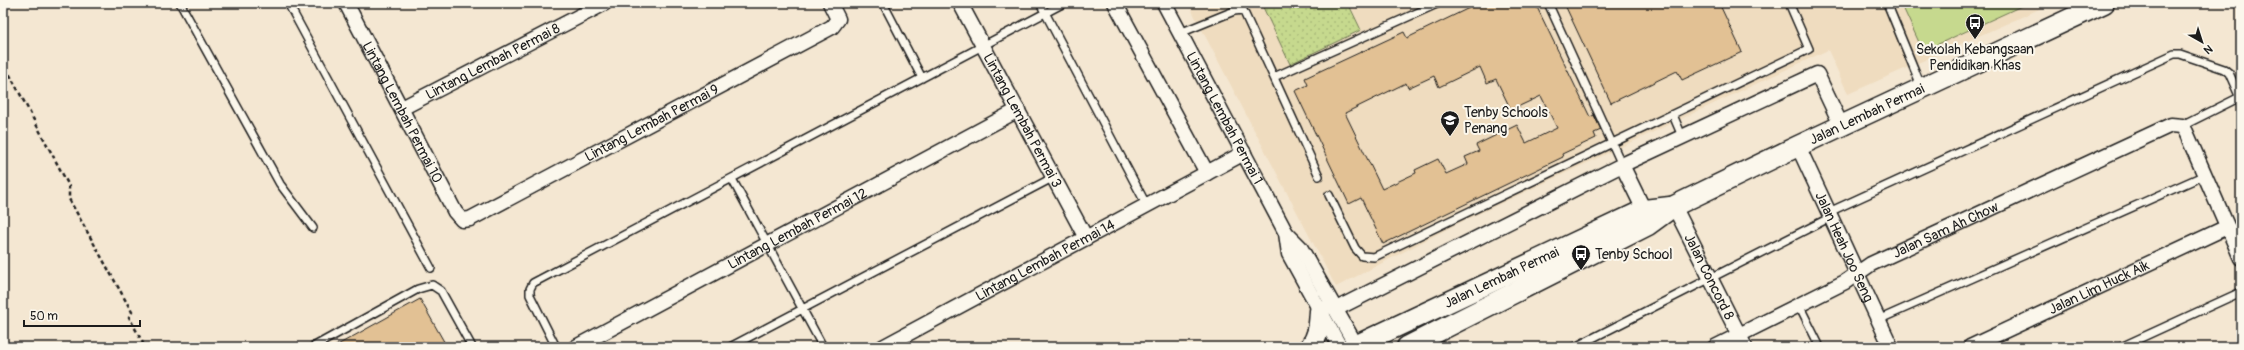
<svg xmlns="http://www.w3.org/2000/svg" width="2244" height="350" font-family="Pangolin,sans-serif">
<defs>
<pattern id="grass-dots" width="8" height="8" patternUnits="userSpaceOnUse"><rect width="8" height="8" fill="#c6d98e"/><path d="M2 2h.1M6 6h.1" fill="none" stroke="#aaba7a" stroke-width="1.8" stroke-linecap="round"/></pattern>
</defs>
<rect width="100%" height="100%" fill="#f4e7d2"/>
<filter id="ink" filterUnits="userSpaceOnUse"><feTurbulence type="fractalNoise" baseFrequency=".025" numOctaves="2"/><feDisplacementMap in="SourceGraphic" scale="8" xChannelSelector="R" yChannelSelector="G"/><feConvolveMatrix kernelMatrix="1 2 1 2 8 2 1 2 1" color-interpolation-filters="sRGB"/></filter>
<g filter="url(#ink)">
<path fill="#efdcbf" d="M1188,3H2053L1848,94L1828,50L1457,224L1336,287Z"/>
<path fill="url(#grass-dots)" stroke="#717a55" d="M1261,3H1348L1361,30L1290,64Z"/>
<path fill="#c6d98e" stroke="#717a55" d="M1901,3H2028L1923,51Z"/>
<path fill="#e2c194" stroke="#1c1c1c" fill-rule="evenodd" d="M1466,3H1535L1590,117L1594,115L1601,130L1594,133L1596,138L1562,154L1563,157L1383,244L1361,198L1349,204L1295,91L1308,85L1305,78L1404,32L1407,38L1469,8ZM1480,67L1487,83L1496,79L1511,110L1541,96L1557,128L1526,143L1517,125L1476,145L1479,151L1465,157L1468,164L1446,174L1438,159L1415,170L1416,173L1382,189L1345,113L1406,83L1408,88L1434,76L1439,87Z
M1564,3H1719L1742,52L1682,80L1677,71L1611,103Z
M420,299L447,347H334Z"/>
<g fill="none" stroke-linecap="round" stroke-linejoin="round">
<defs>
<path id="lane" d="M180,3L280,184L313,228
M288,3L431,268
M883,3L922,78
M1040,3L1147,206
M1548,3L1622,165
M1887,3L1922,88
M1180,33L1234,11L1243,10L1319,176
M1274,77L1439,3
M1673,115L1682,136
M2182,126L2240,97
M732,179L823,347
M1329,195L1355,248L1362,256L1374,257L1809,49L1789,3
M1829,212L2174,54H2180L2224,69L2229,73L2241,100
M1799,305L1820,347
M1878,320L2205,175
M313,347L418,289L432,285L441,291L472,347
M556,347L530,295V289L533,283L1064,3
M730,347L1054,177
M1575,347L1831,217
M2121,347L2241,292"/>
<g id="street">
<path id="s1" d="M346,3L455,212L462,220L470,219L832,27L838,19L830,3"/>
<path id="s2" d="M960,3L1086,238"/>
<path d="M1115,3L1207,173"/>
<path id="s3" d="M1164,3L1286,233L1289,254L1340,347"/>
<path id="s4" d="M402,108L605,3"/>
<path id="s5" d="M1798,146L1891,347"/>
<path d="M1622,165L1644,210"/>
<path id="s6" d="M1674,206L1745,347"/>
<path d="M1286,233L1300,247L1357,347"/>
<path d="M1336,309L1622,165L1817,74L1841,125"/>
<path id="s7" d="M576,347L1018,110"/>
<path id="s8" d="M883,347L1244,153"/>
<path id="s9" d="M1715,347L1845,282L1871,264L2171,125L2182,126L2186,132L2241,258"/>
<path id="s10" d="M1970,347L2227,227"/>
</g>
<g id="secondary">
<path d="M1310,347C1319,336 1319,325 1320,311"/>
<path id="s11" d="M1353,347L1644,210L1670,207"/>
<path id="s12" d="M1407,347L1648,225L1674,206L1798,146L2104,3"/>
</g>
</defs>
<use href="#lane" stroke="#1c1c1c" stroke-width="10"/>
<use href="#street" stroke="#1c1c1c" stroke-width="17"/>
<use href="#secondary" stroke="#1c1c1c" stroke-width="23"/>
<path stroke="#1c1c1c" stroke-width="2.5" stroke-dasharray="4 3" stroke-linecap="butt" d="M3,62L69,186V199L132,312L129,317L145,347"/>
<use href="#lane" stroke="#fbf7ec" stroke-width="7"/>
<use href="#street" stroke="#fbf7ec" stroke-width="14"/>
<use href="#secondary" stroke="#fbf7ec" stroke-width="20"/>
</g>
</g>
<defs>
<symbol id="bus-pin" viewBox="-11 -11 22 30"><path d="M0 17L-7.5 6A9.5 9.5 0 1 1 7.5 6Z" fill="#1c1c1c" stroke="#fbf7ec"/><path d="M-5-6H5V4H4V6H2V4H-2V6H-4V4H-5ZM-3.5-4V0h7V-4ZM-3.5 1.2v1.5H-2V1.2ZM2 1.2v1.5H3.5V1.2Z" fill="#fff"/></symbol>
<symbol id="school-pin" viewBox="-11 -11 22 30"><path d="M0 17L-7.5 6A9.5 9.5 0 1 1 7.5 6Z" fill="#1c1c1c" stroke="#fbf7ec"/><path d="M0-5L7-2L0 1L-7-2ZM-4 1L0 2.5L4 1V4Q0 6-4 4Z" fill="#fff"/></symbol>
</defs>
<g fill-rule="evenodd">
<use href="#bus-pin" x="1964" y="12" width="22" height="30"/>
<use href="#school-pin" x="1439" y="109" width="22" height="30"/>
<use href="#bus-pin" x="1570" y="243" width="22" height="30"/>
</g>
<g text-anchor="middle" dominant-baseline="central" stroke-width="4" stroke-linejoin="round" paint-order="stroke">
<g font-size="14" fill="#1c1c1c" stroke="#fbf7ec" text-anchor="start">
<text x="1975" y="49" text-anchor="middle">Sekolah Kebangsaan<tspan x="1975" dy="16">Pendidikan Khas</tspan></text>
<text x="1464" y="112">Tenby Schools<tspan x="1464" dy="16">Penang</tspan></text>
<text x="1595" y="254">Tenby School</text>
</g>
<g font-size="14" fill="#1c1c1c" stroke="#fbf7ec">
<text stroke="none"><textPath href="#s4" startOffset="102">Lintang Lembah Permai 8</textPath></text>
<text stroke="none"><textPath href="#s1" startOffset="123">Lintang Lembah Permai 10</textPath></text>
<text stroke="none"><textPath href="#s12" startOffset="516">Jalan Lembah Permai</textPath></text>
<text stroke="none"><textPath href="#s3" startOffset="130">Lintang Lembah Permai 1</textPath></text>
<text stroke="none"><textPath href="#s2" startOffset="133">Lintang Lembah Permai 3</textPath></text>
<text stroke="none"><textPath href="#s1" startOffset="460">Lintang Lembah Permai 9</textPath></text>
<text stroke="none"><textPath href="#s7" startOffset="251">Lintang Lembah Permai 12</textPath></text>
<text stroke="none"><textPath href="#s9" startOffset="259">Jalan Sam Ah Chow</textPath></text>
<text stroke="none"><textPath href="#s5" startOffset="111">Jalan Heah Joo Seng</textPath></text>
<text stroke="none"><textPath href="#s8" startOffset="184">Lintang Lembah Permai 14</textPath></text>
<text stroke="none"><textPath href="#s11" startOffset="164">Jalan Lembah Permai</textPath></text>
<text stroke="none"><textPath href="#s6" startOffset="79">Jalan Concord 8</textPath></text>
<text stroke="none"><textPath href="#s10" startOffset="142">Jalan Lim Huck Aik</textPath></text>
</g>
</g>
<rect width="2244" height="350" fill="none" stroke="#fbf7ec" stroke-width="16"/>
<rect x="8" y="8" width="2228" height="334" fill="none" stroke="#1c1c1c" stroke-width="1.5" filter="url(#ink)"/>
<g transform="translate(2202 42) rotate(141)" stroke="#fbf7ec" stroke-width="3" paint-order="stroke">
<path d="M0-3L7 15L0 10L-7 15Z" fill="#1c1c1c"/>
<text y="-6" font-size="11" font-weight="bold" text-anchor="middle" fill="#1c1c1c">N</text>
</g>
<path d="M24 320v6h116v-6" fill="none" stroke="#1c1c1c" stroke-width="2"/>
<text x="30" y="320" font-size="12" fill="#1c1c1c" stroke="#fbf7ec" stroke-width="3" paint-order="stroke">50 m</text>
</svg>
